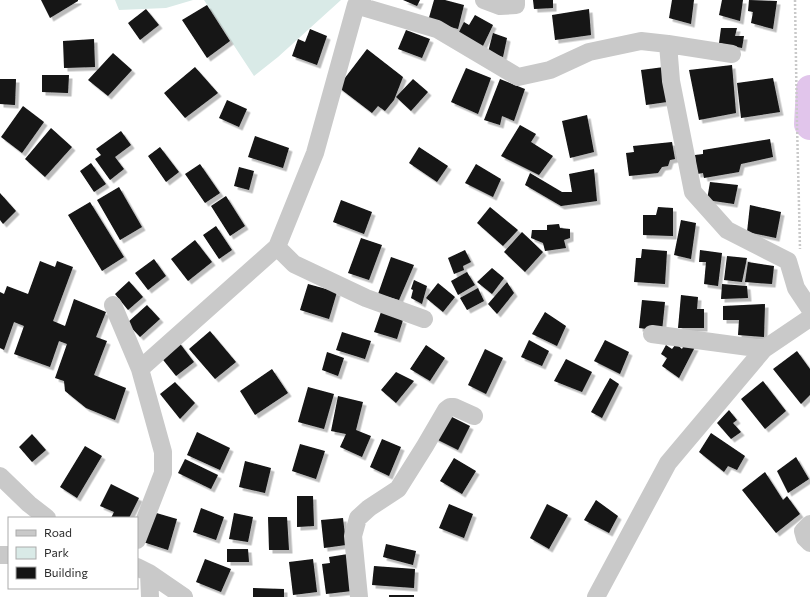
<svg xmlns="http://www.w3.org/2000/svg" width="810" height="597" font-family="Commissioner,sans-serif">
<defs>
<filter id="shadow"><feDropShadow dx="3.5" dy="3.5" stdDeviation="0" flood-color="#0004"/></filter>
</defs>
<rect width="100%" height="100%" fill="#fff"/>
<path fill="#d9eae7" d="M115,0H193L166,8L119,10Z
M204,0H341L278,57L254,76Z"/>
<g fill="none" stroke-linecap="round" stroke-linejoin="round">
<path stroke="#e1c5eb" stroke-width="28" d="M810,89L808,124L810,126"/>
</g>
<path fill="#131313" filter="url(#shadow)" d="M41,0H78V1L50,18Z
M403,0H420L417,6Z
M434,0H445L464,5L458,29L428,21Z
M533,0H553V8L534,9Z
M672,0H694L691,24L669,18Z
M722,0H743L740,21L719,15Z
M749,0L777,1L773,29L751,23L753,12L748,11Z
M207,5L230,41L207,58L182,20Z
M146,9L159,25L140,40L128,23Z
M589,9L591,35L555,40L552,15Z
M475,15L493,25L481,50L457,36L464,22L469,25Z
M721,28H737L735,36H744L742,48L719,43Z
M310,29L327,36L317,65L292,56L298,39L305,42Z
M406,30L430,39L422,58L398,49Z
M493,33L507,38L503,57L488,52Z
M94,39L95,67L64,68L63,41Z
M367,49L403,77L394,100L385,111L378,106L372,113L338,87Z
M113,53L132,70L108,96L88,80Z
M732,65L736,113L699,120L689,70Z
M195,67L218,93L185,118L164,93Z
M664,67L667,102L646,105L641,70Z
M466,68L491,78L478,114L451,102Z
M42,75H69L68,93L42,92Z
M773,78L780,112L741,118L737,83Z
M0,79H16L15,105L0,104Z
M413,79L428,92L411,111L396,97Z
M500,79L525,89L514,121L502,116L500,125L484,120Z
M227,100L247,109L239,127L219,118Z
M23,106L44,122L22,153L1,137Z
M587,115L594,152L570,158L562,121Z
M520,125L536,134L531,142L553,156L539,175L501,156Z
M51,128L72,147L45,177L25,159Z
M121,131L131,145L115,157L124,169L110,180L95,159L101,155L96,149Z
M255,136L289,148L283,168L248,157Z
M770,139L773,157L741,164L739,172L704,178L703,173L697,174L695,155L703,154V150Z
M672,142L675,159L670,160L668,166L662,167L658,173L629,176L626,153L634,152L633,146Z
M160,147L179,172L166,182L148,156Z
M419,147L448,166L437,182L409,163Z
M91,163L106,184L94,192L80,171Z
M200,164L220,193L205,203L185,174Z
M476,164L501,179L493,197L465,183Z
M239,167L254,171L249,190L234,186Z
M594,169L597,201L561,206L525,185L530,173L562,192H572L569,174Z
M710,182L738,185L734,204L707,200Z
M119,187L142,227L120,240L97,200Z
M0,193L16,211L3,224L0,220Z
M226,196L245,226L230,236L211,206Z
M341,200L372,212L364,234L333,222Z
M90,202L124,257L102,271L68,215Z
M750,205L781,212L776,238L747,232Z
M490,207L518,230L503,246L477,223Z
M658,207L673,208V236L643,235V215H656Z
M681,220L696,223L691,259L674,255Z
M559,224L560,228L570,229V238L564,240L566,248L545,251L543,243L531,238L532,230H547V225Z
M216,226L232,250L219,259L203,235Z
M522,232L543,252L525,272L504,252Z
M361,238L382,245L369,280L348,273Z
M195,240L212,262L188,281L171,259Z
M642,249L667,251L665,284L634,282L636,258H641Z
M465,250L471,262L463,266L464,270L454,274L448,258Z
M700,250L722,253L718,286L704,284L706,262H699Z
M727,256L747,258L742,282L724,280Z
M391,257L414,265L399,300L378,294Z
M154,259L166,276L148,290L135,273Z
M40,261L55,267L57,261L73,267L53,321L65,326L74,299L106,312L96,337L107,341L94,375L126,388L115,420L86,408L65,391L64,381L55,378L67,344L59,341L50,367L14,354L24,326L14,322L4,350L0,348V292L4,294L7,286L28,294Z
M748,262L774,266L772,284L745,282Z
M492,268L504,278L492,294L477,282Z
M467,272L475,285L458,295L451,281Z
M414,280L427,286L422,304L411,298L413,290L411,289Z
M129,281L143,297L128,310L115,294Z
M507,282L514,293L497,314L488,304Z
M438,283L455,297L443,312L426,298Z
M308,284L337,292L329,319L300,310Z
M722,284L747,286L748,298L721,299Z
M478,288L484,301L467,310L460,298Z
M681,295L698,297L697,309H704V328H678Z
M642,300L665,302L662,331L639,328Z
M765,304L764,337L738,335L739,320H723V306Z
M147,305L160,319L140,337L127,323Z
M381,312L403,320L397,339L374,332Z
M545,312L566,326L557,346L532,334Z
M210,331L236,362L215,379L189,349Z
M342,332L371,341L365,359L336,350Z
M529,340L549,351L542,366L521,357Z
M605,340L629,352L620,374L594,361Z
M178,341L194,362L176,376L160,356Z
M676,344L682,349L684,345L695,347L679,378L662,366L667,358L661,354L666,345L672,349Z
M426,345L445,358L430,381L410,369Z
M485,349L503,358L486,394L468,385Z
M797,351L810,369V395L801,404L773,369Z
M327,352L344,358L338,376L322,370Z
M566,359L592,372L582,392L554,381Z
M272,369L288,393L255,415L240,391Z
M396,372L414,381L396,403L381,390Z
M610,378L619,384L602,418L591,412Z
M763,381L786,411L765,429L741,399Z
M175,382L195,403L180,419L160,394Z
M308,387L334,394L324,429L298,422Z
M338,396L363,402L356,430L371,436L362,457L340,447L346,434L331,431Z
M729,410L737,420L733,423L741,432L731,439L717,423Z
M446,414L470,426L458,450L434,438Z
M197,432L230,448L220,470L187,455Z
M711,433L745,456L737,470L728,466L724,472L699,452Z
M32,434L46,450L32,462L19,447Z
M382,439L401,447L389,476L370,467Z
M300,444L325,451L316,479L292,471Z
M85,446L102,456L77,498L60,487Z
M796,457L809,479L788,493L777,471Z
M454,458L476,471L462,494L440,481Z
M185,459L218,475L211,489L178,473Z
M245,461L271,468L265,493L239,487Z
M765,472L783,500L787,496L800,514L776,533L742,490Z
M111,484L139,498L129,518H111L114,512L100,506Z
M297,496H313L314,526L297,527Z
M596,500L618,516L609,533L584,520Z
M449,504L473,514L464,538L439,528Z
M547,504L568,515L549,549L530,538Z
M201,508L224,517L216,540L193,532Z
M153,512L177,519L168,550L143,542Z
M234,513L253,517L248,542L229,539Z
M268,517H287L289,550H269Z
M343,518L346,545L324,548L321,520Z
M386,544L416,551L413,565L383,557Z
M227,549H248L249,562H227Z
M348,554L352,591L326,594L322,564L330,563L329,557Z
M205,559L231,569L221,592L196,582Z
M313,559L317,592L293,595L289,562Z
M374,566L415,569L414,588L372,585Z
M253,588L284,589V597H253Z
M389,595H414V597H389Z"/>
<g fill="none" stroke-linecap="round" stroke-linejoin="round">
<path stroke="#c9c9c9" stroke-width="2.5" stroke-dasharray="2 2" stroke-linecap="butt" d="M795,0L797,124L799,206L800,249"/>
<path stroke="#c9c9c9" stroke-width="18" d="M484,0L500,6L516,5V0
M356,5L437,29L518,77L550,70L589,52L641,41L668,44L732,54
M668,44L671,81L693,192L727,230L788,261L796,288L810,309
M277,247L294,264L366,298L424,319
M113,305L140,369
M652,334L764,349L810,318
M0,476L29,504L47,518
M810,524L803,531L805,538L810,543
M137,540L163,473V452L140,369L277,247L315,153L356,5L362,0
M0,555H9
M137,567L149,573L184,597
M149,573L150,597
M359,597L353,536L358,518L369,508L398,489L425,446L446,410L450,407H454L474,416
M596,597L668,463L764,349"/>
</g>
<rect x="8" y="517" width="130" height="72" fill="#ffffff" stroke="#ababab"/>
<rect x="16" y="530" width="20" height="6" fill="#c9c9c9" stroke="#ababab"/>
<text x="44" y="537" font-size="12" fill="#2c2c2c">Road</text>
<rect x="16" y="547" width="20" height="12" fill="#d9eae7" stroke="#ababab"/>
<text x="44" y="557" font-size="12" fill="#2c2c2c">Park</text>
<rect x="16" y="567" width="20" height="12" fill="#131313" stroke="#ababab"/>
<text x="44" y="577" font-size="12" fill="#2c2c2c">Building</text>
</svg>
